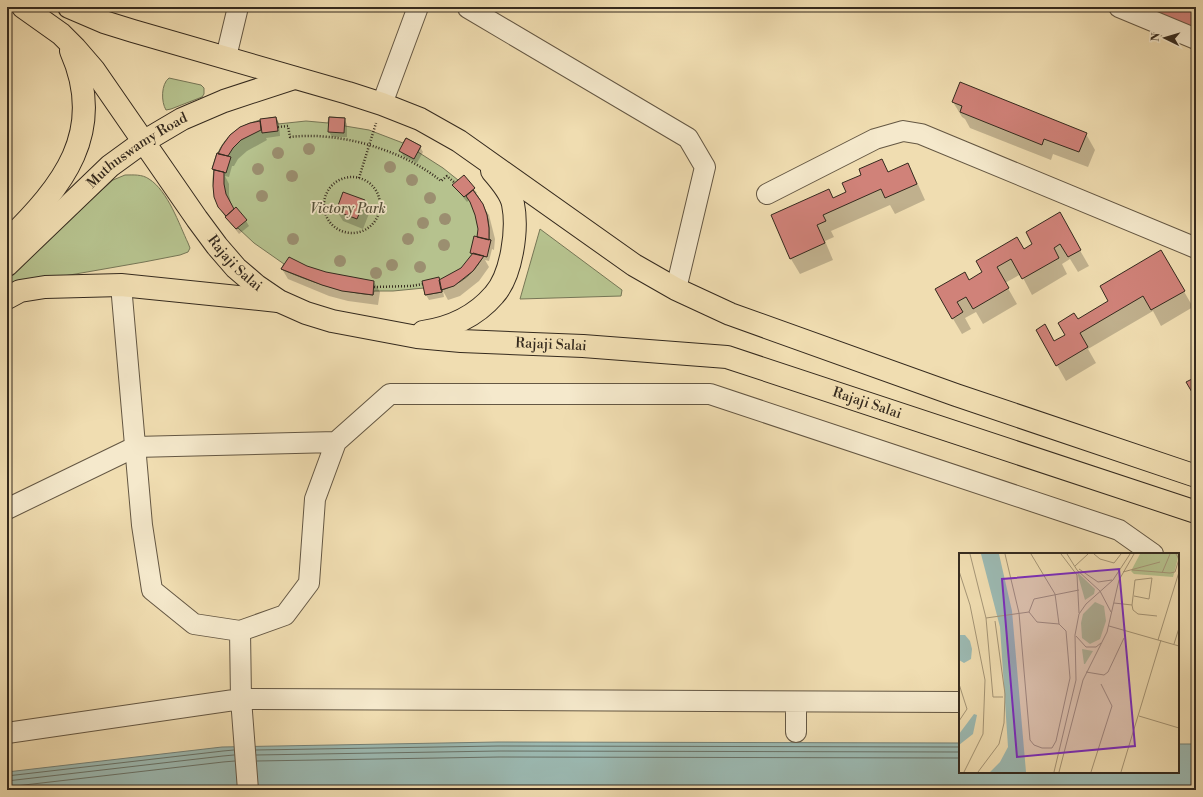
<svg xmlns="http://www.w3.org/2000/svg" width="1203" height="797" font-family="'Libre Bodoni',serif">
<rect width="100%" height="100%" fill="#f0ddb1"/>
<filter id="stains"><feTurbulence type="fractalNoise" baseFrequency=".005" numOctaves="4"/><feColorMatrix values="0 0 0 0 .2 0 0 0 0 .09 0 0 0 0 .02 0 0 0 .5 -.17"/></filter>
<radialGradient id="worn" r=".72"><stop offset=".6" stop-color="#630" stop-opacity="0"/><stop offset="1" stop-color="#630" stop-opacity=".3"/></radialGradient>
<path fill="#b6c28e" stroke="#767656" d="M169,78L201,85L204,88V94L202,97L171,109L166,110C161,102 161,84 169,78Z
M276,117L278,124L306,121L328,123L329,117L345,118V126L369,130L403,143L406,138L421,146L418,152L443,168L458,180L475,188L473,190C486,206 490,219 489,239L491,240C480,266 469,281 442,290V292L425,295L424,288L393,291H374L373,295C340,292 311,282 281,269L284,264L254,243L238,228L236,229C220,211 210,196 214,170L212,169L217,153H218C230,127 251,121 276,117Z
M125,175C133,175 142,174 149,179C168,191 179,224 188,243L190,248L188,252L180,255L144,262L7,286V275L113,180Z
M540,229L622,290L621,296L520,299Z"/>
<path fill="#9cbab3" stroke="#738077" d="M498,742L960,743V772H1178V744H1196V790H7V772L222,747Z"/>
<path fill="#0003" d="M1102,7H1196V47Z
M953,102L1086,134L1095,150L1088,167L1053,154L1051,160L970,128L965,119L962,117Z
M276,118L279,123L280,136L266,138L267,140L247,151L238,159L234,166H232L229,177L225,176L229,184V195L232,206L234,210L246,221L249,226L239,234L226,217L219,206L215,172L213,169L250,124Z
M344,119L347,124V137H332L329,132Z
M420,147L423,152L417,163L403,156L401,151Z
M881,160L889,173L907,164L916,180L925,200L895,214L890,205L831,231L834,237L825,241L833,260L800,274L791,259L772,216L833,199L847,193L862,175Z
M454,186L474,189L477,193L475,195L489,215L495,239L494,250L492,249L489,261L485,260L489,267L479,281L460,296L448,300L443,291L444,297L429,300L426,295L440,281L461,269L473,255L471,252L478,238L479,229L476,214L469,200L467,202Z
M364,200L370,211L363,229L343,221L337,211Z
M1059,214L1089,266L1078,272L1070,259L1062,264L1067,274L1032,295L1021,274L1005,283L1017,304L983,324L976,312L965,318L971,329L962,334L936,290L969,281L1034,244Z
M1161,252L1193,307L1161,326L1153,311L1088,349L1096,363L1066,381L1037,330L1054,343L1066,336L1077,320L1110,301Z
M307,267L325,273L374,282L380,292L378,305L348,301L329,296L288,279L282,269Z"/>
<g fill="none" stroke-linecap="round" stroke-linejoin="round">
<path stroke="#687268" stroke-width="1" d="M256,750L498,746L960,747
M256,755L499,751L960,752
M257,761L499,757L960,758
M7,776L223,751L234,750
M7,781L223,756L234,755
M7,787L223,762L235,761"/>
</g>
<path fill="#d08279" stroke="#352a1e" d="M1137,7H1196V33Z
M960,82L1087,133L1079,152L1044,139L1042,145L960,112L962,106L952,102Z
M276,117L278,131L262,133L260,119Z
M329,117L345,118L344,133L328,132Z
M260,121L261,130L241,140L233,148L228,156L218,154L222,146L230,135L240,127L250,123Z
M406,138L421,146L414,159L399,151Z
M217,153L231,157L226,173L212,169Z
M882,159L888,172L908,163L917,184L885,198L881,189L823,215L826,221L817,225L825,243L790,259L771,215L829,189L833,198L846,192L842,183L861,175L859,169Z
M214,170L224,172V184L226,194L234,209L226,216L218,207L214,197L213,186Z
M464,175L475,188L464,197L452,185Z
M473,190L483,204L487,215L489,228V240L477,237L478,229L475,215L470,202L466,196Z
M343,192L365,200L357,219L336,211Z
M236,207L247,220L236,229L225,217Z
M1060,212L1081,250L1068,257L1060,244L1054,248L1059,258L1022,279L1011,259L997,267L1009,288L973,309L966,297L957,302L963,312L952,319L935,289L965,272L969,280L982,272L976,261L1017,237L1024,249L1032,244L1026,232Z
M474,236L491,240L487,257L470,253Z
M1161,250L1185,291L1151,310L1143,296L1080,333L1088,347L1056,366L1036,330L1045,324L1054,341L1065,335L1058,323L1074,313L1078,319L1108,301L1100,286Z
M473,253L484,256L473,271L454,286L441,290L439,280L461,268Z
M289,257L307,266L326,272L374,281L373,295L342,291L322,285L281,269Z
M439,277L442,292L425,295L422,281Z
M1196,377V399L1186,382Z"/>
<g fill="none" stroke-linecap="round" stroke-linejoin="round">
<defs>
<path id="minor" d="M1119,7L1196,39
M468,8L688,138L705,167L676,289
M226,57L238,7
M382,104L418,7
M767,194L875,139L903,131L921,134L1196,248
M121,285L142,525L152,590L194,624L240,631L241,699L248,790
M7,509L135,447L336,442
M240,631L285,615L309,583L315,499L336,442L390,394H710L1119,530L1153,554
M796,702V732
M7,733L241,699L960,702"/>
<g id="major">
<path id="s1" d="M23,7L61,34L75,48L94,70L197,219L217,246L236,268L257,286L279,301L306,313L332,321L417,337L461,341L583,346L727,357L1196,512"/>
<path d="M69,7L104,22L133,31L348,93L382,104L420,119L459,141L634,265L676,289L730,314L956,395L1196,476"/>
<path d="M7,241C63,186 107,132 71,51"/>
<path id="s2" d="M7,265L110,166L143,142L182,119L224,101L294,78"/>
<path d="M7,298L20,291L45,287L121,285L278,301"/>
<path d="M423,332C450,328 476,316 494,295C512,275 518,229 513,204C511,193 499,179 492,171"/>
</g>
</defs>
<use href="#minor" stroke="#645743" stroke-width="22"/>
<use href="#major" stroke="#352a1e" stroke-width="24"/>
<path stroke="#352a1e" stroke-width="2.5" stroke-dasharray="1 2" stroke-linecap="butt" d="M278,127L288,126L290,137C339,131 403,150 441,181L447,176L455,183
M324 205a28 28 0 1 1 56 0a28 28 0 1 1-56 0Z
M359,178L376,123
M374,287L411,286L423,284"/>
<use href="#minor" stroke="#f5e9cc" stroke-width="20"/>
<use href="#major" stroke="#f0ddb1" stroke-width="22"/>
</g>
<g fill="#9b8f70">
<circle cx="309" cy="149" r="6"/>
<circle cx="278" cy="153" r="6"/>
<circle cx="390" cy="167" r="6"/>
<circle cx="258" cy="169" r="6"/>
<circle cx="292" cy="176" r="6"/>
<circle cx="412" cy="180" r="6"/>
<circle cx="262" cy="196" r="6"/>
<circle cx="430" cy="198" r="6"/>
<circle cx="445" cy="219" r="6"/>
<circle cx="423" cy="223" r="6"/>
<circle cx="293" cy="239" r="6"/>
<circle cx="408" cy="239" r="6"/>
<circle cx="444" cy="245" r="6"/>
<circle cx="340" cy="261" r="6"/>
<circle cx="392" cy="265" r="6"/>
<circle cx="420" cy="267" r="6"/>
<circle cx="376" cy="273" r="6"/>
</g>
<g text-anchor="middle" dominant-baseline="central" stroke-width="3.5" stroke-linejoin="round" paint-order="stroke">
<g font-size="14" fill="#352a1e" stroke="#f5e9cc">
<text stroke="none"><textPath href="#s2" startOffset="174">Muthuswamy Road</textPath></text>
<text stroke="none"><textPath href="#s1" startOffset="335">Rajaji Salai</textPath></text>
<text stroke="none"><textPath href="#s1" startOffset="671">Rajaji Salai</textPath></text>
<text stroke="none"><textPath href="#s1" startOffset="995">Rajaji Salai</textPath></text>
</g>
<g font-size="14" font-style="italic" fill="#55503a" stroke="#f5e9cc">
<text x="348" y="209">Victory Park</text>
</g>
</g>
<g transform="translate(959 553)">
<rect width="220" height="220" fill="#f0ddb1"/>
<path d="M181,1H220L214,24L175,21L172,18ZM118,19L136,36L135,41L126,47ZM136,49L145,53L147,68L141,86L131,91L123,85L122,70L124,61ZM123,96L134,98L126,111H125Z" fill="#b6c28e"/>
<path d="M22,1H40L53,58L67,219H31L41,209L49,194L41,74ZM1,82H6L11,88L13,96L12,106L5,110L0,107ZM15,161L18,162L14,181L0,192V181Z" fill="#9cbab3"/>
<path fill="none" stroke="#a59576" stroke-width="1" d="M11,1L27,65L34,144H44M46,1L60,60L71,187L75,192L83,195H93L97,188L111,125L107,78L100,71L78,69L70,59M72,1L96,41L100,71M102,1L118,22L120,60M108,1L118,17L141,38L152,59M135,1L141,6L155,10L162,1M116,13L129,1M120,16L139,29L153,27M173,17L211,20L216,19L220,6L217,1M0,18L11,52L26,127L24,181L5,219M164,19L201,9M203,20L211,1M155,50L173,52L174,57L179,61L198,63M173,52L176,27L193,25L190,46L175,43M27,65L70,59L75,46L120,37M150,73L220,93M117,83L127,94H137L142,90M199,87L220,19M215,91L220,75M127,119L145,122L149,119L165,85M0,131L8,156L0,168M180,163L220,175M19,219L40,191L45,170L46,141L36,68M95,219L117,127L116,82L120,61L127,51L154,27L171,1M100,219L124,127L148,79L160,27L175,1M132,219L153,153L142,131M162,219L202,87"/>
<path fill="#7b2cbf" fill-opacity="0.15" stroke="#7b2cbf" stroke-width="2" d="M160,16L176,193L58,204L43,26Z"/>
<rect width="220" height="220" fill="none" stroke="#352a1e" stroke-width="2"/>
</g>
<rect width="1203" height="797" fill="none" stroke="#f0ddb1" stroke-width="24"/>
<rect x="8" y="8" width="1187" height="781" fill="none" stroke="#352a1e" stroke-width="2"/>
<rect x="12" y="12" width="1179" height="773" fill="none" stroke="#352a1e"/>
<g transform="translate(1165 38) rotate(275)" stroke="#f5e9cc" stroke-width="3" paint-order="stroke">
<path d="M0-3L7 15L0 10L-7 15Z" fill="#352a1e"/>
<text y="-6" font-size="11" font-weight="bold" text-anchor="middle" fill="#352a1e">N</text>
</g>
<rect width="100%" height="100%" filter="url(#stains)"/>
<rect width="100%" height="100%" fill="url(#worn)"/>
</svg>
